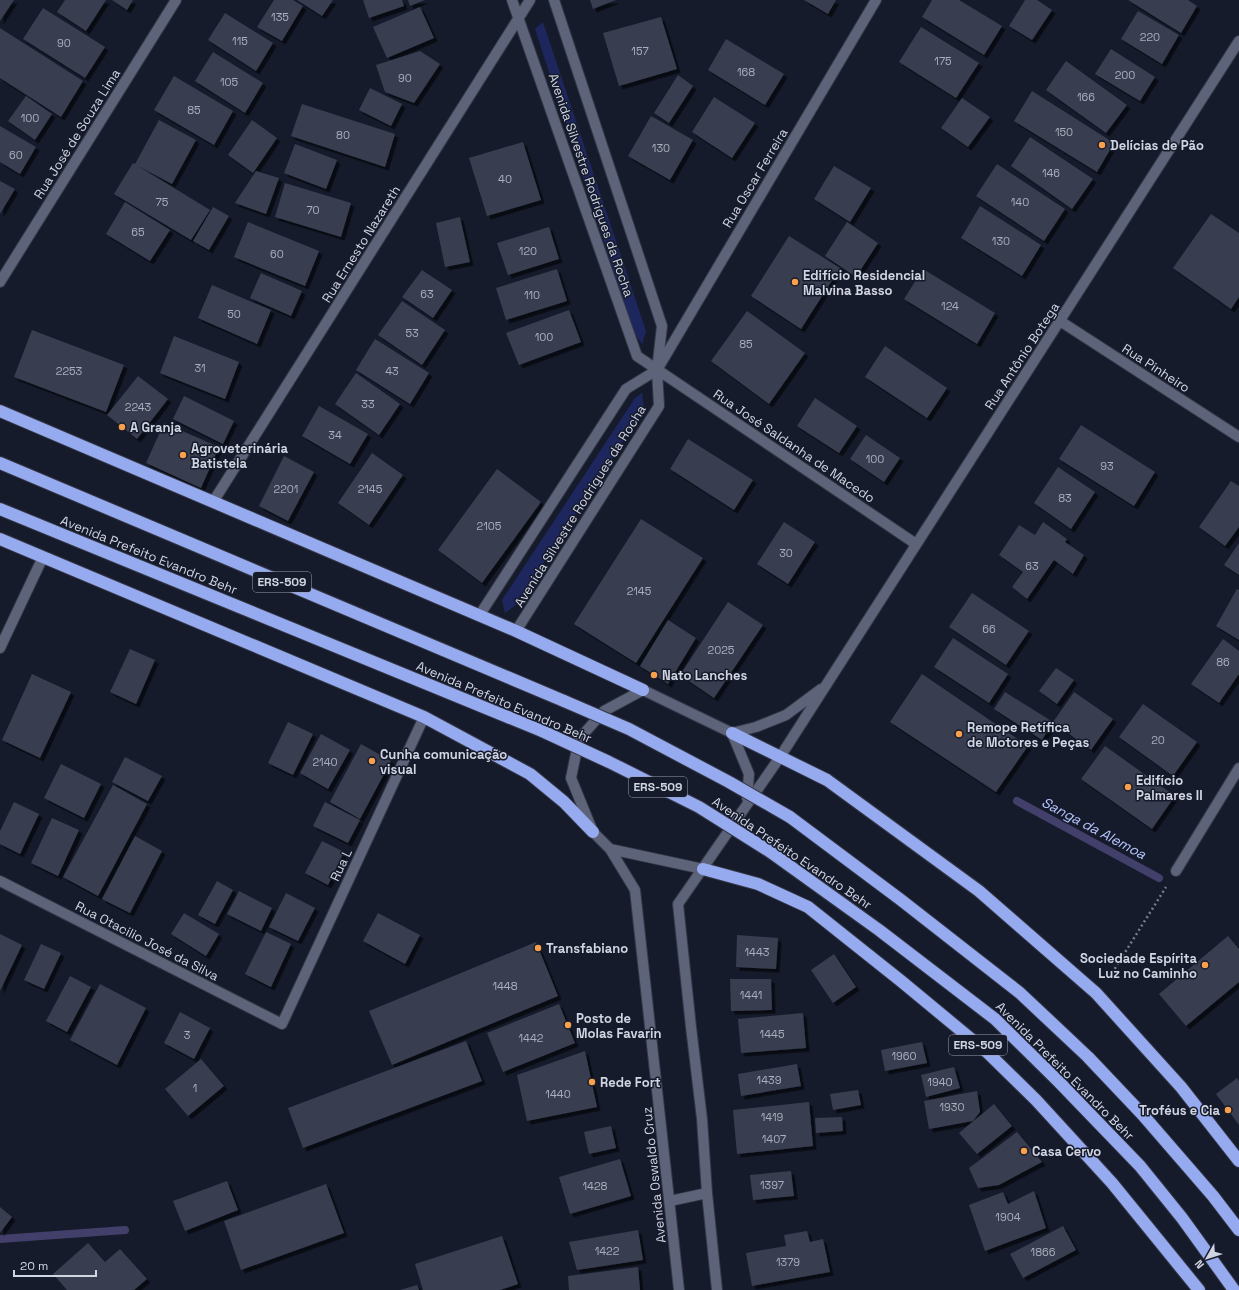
<svg xmlns="http://www.w3.org/2000/svg" width="1239" height="1290" font-family="'Space Grotesk',sans-serif">
<defs>
<filter id="shadow"><feDropShadow dx="3.5" dy="3.5" stdDeviation="0" flood-color="#0009"/></filter>
</defs>
<rect width="100%" height="100%" fill="#161b2c"/>
<path fill="#1d275d" d="M543,22L646,331L642,344L633,331L535,29Z
M642,393L644,409L517,604L505,613L502,600L635,398Z"/>
<g fill="none" stroke-linecap="round" stroke-linejoin="round">
<path stroke="#42406a" stroke-width="8" d="M1017,801L1159,878
M0,1239L125,1230"/>
</g>
<path fill="#373d50" filter="url(#shadow)" d="M0,0H14L0,21Z
M65,0H106L86,31L57,12Z
M112,0H133L127,10Z
M274,0H293L303,6L282,41L257,27Z
M297,0H333L322,16Z
M363,0H402L404,6L369,18Z
M408,0H425L410,6Z
M590,0H616L593,9Z
M804,0H836L828,14Z
M932,0H959L1002,26L984,55L922,17Z
M1025,0H1037L1052,10L1032,40L1009,26Z
M1128,0H1188L1197,6L1181,33Z
M420,7L434,38L387,58L373,27Z
M43,8L105,47L85,78L23,39Z
M1138,11L1179,35L1162,64L1121,39Z
M225,13L273,43L256,71L208,40Z
M661,17L677,69L619,86L603,33Z
M921,27L979,63L956,98L899,62Z
M0,28L83,81L61,117L0,78Z
M726,39L784,74L765,105L708,70Z
M1111,49L1155,77L1140,101L1095,74Z
M420,51L440,64L414,103L385,92L376,65Z
M213,52L263,83L245,113L195,81Z
M1066,61L1127,105L1106,133L1046,90Z
M678,75L693,86L669,123L654,113Z
M174,76L233,111L214,145L154,110Z
M370,88L402,104L391,126L359,110Z
M1032,91L1114,143L1097,172L1014,121Z
M26,96L52,114L35,140L8,121Z
M714,97L755,123L732,158L692,132Z
M962,98L990,117L968,147L941,128Z
M302,104L395,134L385,167L291,136Z
M651,116L693,140L670,180L628,156Z
M159,120L196,140L172,184L138,166L210,210L191,240L114,194L133,163L135,164Z
M252,120L277,138L253,173L228,155Z
M0,126L36,147L20,174L0,162Z
M1030,137L1093,179L1072,209L1011,166Z
M523,142L541,200L487,216L469,158Z
M295,144L337,160L326,189L284,173Z
M997,164L1065,209L1044,241L976,196Z
M834,166L871,188L850,222L814,199Z
M256,171L279,178L266,214L235,203Z
M0,181L15,189L0,214Z
M285,183L351,203L341,237L275,217Z
M125,202L170,230L150,261L106,234Z
M980,206L1041,245L1022,276L961,238Z
M213,207L229,216L209,250L193,241Z
M1211,214L1239,233V297L1231,309L1173,268Z
M460,217L470,262L445,267L436,223Z
M248,222L319,251L305,286L234,257Z
M847,222L878,243L856,277L825,256Z
M549,227L559,259L508,275L497,243Z
M789,236L840,268L801,329L751,296Z
M557,269L567,301L506,320L496,288Z
M923,269L995,313L977,344L904,299Z
M422,270L452,290L433,318L402,297Z
M261,273L302,291L291,316L250,298Z
M212,285L271,310L257,344L198,318Z
M402,301L445,330L422,365L378,335Z
M569,310L581,342L519,365L506,333Z
M747,311L805,353L769,404L711,361Z
M32,330L124,365L106,412L14,377Z
M174,336L239,362L225,399L160,373Z
M375,339L429,373L410,404L356,370Z
M885,346L947,388L927,418L865,377Z
M356,373L400,404L379,435L335,404Z
M138,376L168,399L137,439L107,415Z
M184,396L234,421L223,444L173,419Z
M815,398L857,426L839,453L797,426Z
M319,406L368,434L350,464L302,436Z
M164,423L219,447L201,488L146,463Z
M1081,425L1155,472L1134,506L1059,459Z
M866,435L900,458L884,482L850,459Z
M688,439L753,480L734,510L670,469Z
M372,453L403,475L369,525L338,503Z
M284,456L314,472L288,521L259,506Z
M1058,467L1095,492L1071,529L1034,503Z
M497,469L541,502L482,583L438,550Z
M1231,481L1239,486V527L1225,546L1199,527Z
M641,519L703,558L636,663L574,624Z
M784,522L815,542L788,584L757,564Z
M1043,522L1067,539L1065,542L1084,555L1073,574L1054,560L1027,599L1012,587L1023,572L999,555L1019,525L1035,535Z
M1239,543V575L1224,565Z
M1237,589L1239,590V640L1216,626Z
M972,593L1029,631L1006,665L949,627Z
M728,602L763,625L714,698L680,675Z
M668,620L696,638L668,684L640,666Z
M953,638L1008,674L989,703L934,667Z
M1223,639L1239,651V674L1219,703L1191,684Z
M130,649L155,660L136,704L110,692Z
M1056,668L1074,680L1057,704L1039,691Z
M32,674L71,692L40,758L2,740Z
M922,674L1028,746L996,792L890,722Z
M1005,692L1053,722L1042,740L994,709Z
M1074,692L1113,719L1091,750L1053,722Z
M1143,704L1197,742L1173,776L1119,737Z
M288,722L313,734L293,775L268,763Z
M321,734L350,750L328,789L300,773Z
M361,744L391,761L360,819L330,802Z
M1105,746L1175,796L1152,829L1081,779Z
M125,757L162,776L148,801L112,782Z
M61,764L101,784L84,818L44,798Z
M113,785L147,804L98,896L63,877Z
M14,802L39,814L20,854L0,844V831Z
M325,802L360,820L348,843L313,826Z
M52,818L79,830L58,876L31,863Z
M135,836L162,851L130,913L102,899Z
M322,841L344,852L328,885L305,873Z
M217,881L233,890L215,924L198,915Z
M239,891L272,908L261,931L227,914Z
M286,893L315,908L298,941L269,927Z
M184,913L219,934L206,956L171,934Z
M378,913L420,935L405,964L363,941Z
M266,932L291,944L271,987L245,974Z
M0,934L22,945L0,991Z
M737,935L778,938L776,969L736,967Z
M1228,936L1239,949V982L1186,1026L1159,994Z
M536,942L558,996L392,1065L369,1011Z
M41,944L61,953L44,989L24,980Z
M834,954L856,987L833,1003L811,970Z
M70,976L91,987L67,1032L46,1021Z
M730,979H771L772,1010L731,1011Z
M100,984L146,1008L117,1065L70,1040Z
M559,1004L575,1043L503,1072L487,1033Z
M180,1012L210,1028L194,1059L164,1043Z
M803,1013L806,1048L741,1053L738,1019Z
M466,1041L482,1081L303,1148L288,1108Z
M922,1042L927,1063L885,1071L881,1050Z
M585,1051L597,1107L527,1121L517,1075Z
M201,1059L224,1086L188,1116L165,1089Z
M797,1064L801,1086L741,1096L738,1074Z
M954,1067L960,1088L926,1097L921,1075Z
M1237,1078L1239,1081V1125L1216,1094Z
M858,1090L861,1105L833,1110L830,1094Z
M977,1091L980,1112L973,1121L929,1129L924,1101Z
M809,1102L813,1146L737,1154L733,1110Z
M994,1104L1012,1126L977,1154L959,1133Z
M842,1117L843,1131L816,1133L815,1118Z
M611,1126L616,1148L589,1154L584,1132Z
M1017,1132L1042,1162L999,1185L978,1188L969,1168Z
M620,1159L631,1196L570,1214L559,1177Z
M791,1171L794,1196L753,1200L750,1175Z
M227,1181L238,1210L185,1231L173,1201Z
M326,1184L344,1233L241,1270L224,1221Z
M1034,1191L1046,1228L985,1251L969,1205L1003,1192L1008,1204Z
M0,1207L12,1217L0,1233Z
M1063,1226L1076,1250L1023,1278L1010,1254Z
M638,1230L643,1260L577,1270L569,1242Z
M807,1231L810,1242L823,1239L830,1272L752,1286L746,1253L786,1246L784,1235Z
M502,1236L518,1284L500,1290H423L415,1264Z
M88,1243L105,1262L120,1249L147,1279L134,1290H67L53,1274Z
M638,1267L640,1290H569L568,1276Z
M417,1285L419,1290H400Z"/>
<g fill="none" stroke-linecap="round" stroke-linejoin="round">
<defs>
<path id="street" d="M512,0L637,356L916,544
M0,282L176,0
M1060,321L1239,437
M213,502L530,0
M479,616L626,389L657,370L876,0
M516,631L659,406L657,370L662,326L554,0
M0,648L43,557
M1176,871L1239,768
M0,881L282,1024L424,717"/>
<path id="secondary" d="M732,733L756,727L786,715L821,689
M732,733L749,774L747,798
M610,849L635,890L679,1290
M703,869L610,849L593,832L571,778L579,739L604,711L643,690L732,733
M670,1201L707,1193
M717,1290L707,1193L702,1119L691,1027L678,904L780,757L1239,41"/>
<path id="highway" d="M0,411L516,631L643,690
M0,463L564,701
M0,509L542,731
M0,539L424,717L530,774L564,802L593,832
M732,733L827,780L979,891L1096,993L1181,1087L1239,1161
M790,817L901,900L1020,993L1088,1057L1142,1114L1213,1196L1239,1230
M769,851L879,930L995,1019L1059,1082L1140,1166L1182,1218L1234,1290
M703,869L758,884L808,907L901,981L988,1053L1036,1100L1112,1183L1199,1290"/>
</defs>
<use href="#street" stroke="#343745" stroke-width="12"/>
<use href="#secondary" stroke="#343745" stroke-width="12"/>
<use href="#highway" stroke="#343745" stroke-width="14"/>
<path stroke="#787d8c" stroke-width="2.5" stroke-dasharray="2 3" stroke-linecap="butt" d="M1109,977L1114,970L1166,887"/>
<use href="#street" stroke="#5d6479" stroke-width="10"/>
<use href="#secondary" stroke="#5d6479" stroke-width="10"/>
<use href="#highway" stroke="#96aaef" stroke-width="12"/>
<defs>
<path id="highway-bridge" d="M564,701L629,729L729,782L790,817
M542,731L609,762L699,807L769,851"/>
</defs>
<use href="#highway-bridge" stroke="#343745" stroke-width="14" stroke-linecap="butt"/>
<use href="#highway-bridge" stroke="#96aaef" stroke-width="12"/>
</g>
<g fill="#f9a04c" stroke="#161b2c" stroke-width="1.5">
<circle cx="1102" cy="145" r="4"/>
<circle cx="795" cy="282" r="4"/>
<circle cx="122" cy="427" r="4"/>
<circle cx="183" cy="455" r="4"/>
<circle cx="654" cy="675" r="4"/>
<circle cx="959" cy="734" r="4"/>
<circle cx="372" cy="761" r="4"/>
<circle cx="1128" cy="787" r="4"/>
<circle cx="538" cy="948" r="4"/>
<circle cx="1205" cy="965" r="4"/>
<circle cx="568" cy="1025" r="4"/>
<circle cx="592" cy="1082" r="4"/>
<circle cx="1228" cy="1110" r="4"/>
<circle cx="1024" cy="1151" r="4"/>
</g>
<g text-anchor="middle" dominant-baseline="central" stroke-width="3" stroke-linejoin="round" paint-order="stroke">
<g font-size="11" fill="#aaafbe">
<text x="280" y="17">135</text>
<text x="1150" y="37">220</text>
<text x="240" y="41">115</text>
<text x="64" y="43">90</text>
<text x="640" y="51">157</text>
<text x="943" y="61">175</text>
<text x="746" y="72">168</text>
<text x="1125" y="75">200</text>
<text x="405" y="78">90</text>
<text x="229" y="82">105</text>
<text x="1086" y="97">166</text>
<text x="194" y="110">85</text>
<text x="30" y="118">100</text>
<text x="1064" y="132">150</text>
<text x="343" y="135">80</text>
<text x="661" y="148">130</text>
<text x="16" y="155">60</text>
<text x="1051" y="173">146</text>
<text x="505" y="179">40</text>
<text x="162" y="202">75</text>
<text x="1020" y="202">140</text>
<text x="313" y="210">70</text>
<text x="138" y="232">65</text>
<text x="1001" y="241">130</text>
<text x="528" y="251">120</text>
<text x="277" y="254">60</text>
<text x="427" y="294">63</text>
<text x="532" y="295">110</text>
<text x="950" y="306">124</text>
<text x="234" y="314">50</text>
<text x="412" y="333">53</text>
<text x="544" y="337">100</text>
<text x="746" y="344">85</text>
<text x="200" y="368">31</text>
<text x="69" y="371">2253</text>
<text x="392" y="371">43</text>
<text x="368" y="404">33</text>
<text x="138" y="407">2243</text>
<text x="335" y="435">34</text>
<text x="875" y="459">100</text>
<text x="1107" y="466">93</text>
<text x="286" y="489">2201</text>
<text x="370" y="489">2145</text>
<text x="1065" y="498">83</text>
<text x="489" y="526">2105</text>
<text x="786" y="553">30</text>
<text x="1032" y="566">63</text>
<text x="639" y="591">2145</text>
<text x="989" y="629">66</text>
<text x="721" y="650">2025</text>
<text x="1223" y="662">86</text>
<text x="1158" y="740">20</text>
<text x="325" y="762">2140</text>
<text x="757" y="952">1443</text>
<text x="505" y="986">1448</text>
<text x="751" y="995">1441</text>
<text x="772" y="1034">1445</text>
<text x="187" y="1035">3</text>
<text x="531" y="1038">1442</text>
<text x="904" y="1056">1960</text>
<text x="769" y="1080">1439</text>
<text x="940" y="1082">1940</text>
<text x="195" y="1088">1</text>
<text x="558" y="1094">1440</text>
<text x="952" y="1107">1930</text>
<text x="772" y="1117">1419</text>
<text x="774" y="1139">1407</text>
<text x="772" y="1185">1397</text>
<text x="595" y="1186">1428</text>
<text x="1008" y="1217">1904</text>
<text x="607" y="1251">1422</text>
<text x="1043" y="1252">1866</text>
<text x="788" y="1262">1379</text>
</g>
<g fill="#161b2c" stroke="#999dab" stroke-width="1">
<rect x="253" y="572" width="58" height="20" rx="3"/>
<rect x="629" y="777" width="58" height="20" rx="3"/>
<rect x="949" y="1035" width="58" height="20" rx="3"/>
</g>
<g font-size="12" font-weight="bold" fill="#d1d5e2">
<text x="282" y="582">ERS-509</text>
<text x="658" y="787">ERS-509</text>
<text x="978" y="1045">ERS-509</text>
</g>
<g font-size="13" fill="#d1d5e2" stroke="#161b2c">
<text transform="translate(77 134) rotate(-58)">Rua José de Souza Lima</text>
<text transform="translate(755 178) rotate(-59)">Rua Oscar Ferreira</text>
<text transform="translate(591 185) rotate(71)">Avenida Silvestre Rodrigues da Rocha</text>
<text transform="translate(361 244) rotate(-58)">Rua Ernesto Nazareth</text>
<text transform="translate(1022 356) rotate(-57)">Rua Antônio Botega</text>
<text transform="translate(1156 368) rotate(33)">Rua Pinheiro</text>
<text transform="translate(794 446) rotate(34)">Rua José Saldanha de Macedo</text>
<text transform="translate(580 506) rotate(-58)">Avenida Silvestre Rodrigues da Rocha</text>
<text transform="translate(149 555) rotate(22)">Avenida Prefeito Evandro Behr</text>
<text transform="translate(504 702) rotate(23)">Avenida Prefeito Evandro Behr</text>
<text transform="translate(792 853) rotate(34)">Avenida Prefeito Evandro Behr</text>
<text transform="translate(341 865) rotate(-65)">Rua L</text>
<text transform="translate(147 941) rotate(27)">Rua Otacilio José da Silva</text>
<text transform="translate(1065 1071) rotate(45)">Avenida Prefeito Evandro Behr</text>
<text transform="translate(654 1175) rotate(-96)">Avenida Oswaldo Cruz</text>
</g>
<g font-size="13" font-weight="bold" fill="#d1d5e2" stroke="#161b2c" text-anchor="start">
<text x="1110" y="145">Delícias de Pão</text>
<text x="803" y="275">Edifício Residencial<tspan x="803" dy="15">Malvina Basso</tspan></text>
<text x="130" y="427">A Granja</text>
<text x="191" y="448">Agroveterinária<tspan x="191" dy="15">Batistela</tspan></text>
<text x="662" y="675">Nato Lanches</text>
<text x="967" y="727">Remope Retífica<tspan x="967" dy="15">de Motores e Peças</tspan></text>
<text x="380" y="754">Cunha comunicação<tspan x="380" dy="15">visual</tspan></text>
<text x="1136" y="780">Edifício<tspan x="1136" dy="15">Palmares II</tspan></text>
<text x="546" y="948">Transfabiano</text>
<text x="1197" y="958" text-anchor="end">Sociedade Espírita<tspan x="1197" dy="15">Luz no Caminho</tspan></text>
<text x="576" y="1018">Posto de<tspan x="576" dy="15">Molas Favarin</tspan></text>
<text x="600" y="1082">Rede Fort</text>
<text x="1220" y="1110" text-anchor="end">Troféus e Cia</text>
<text x="1032" y="1151">Casa Cervo</text>
</g>
<g font-size="14" font-style="italic" fill="#b3c4fb" stroke="#161b2c">
<text transform="translate(1094 828) rotate(28)">Sanga da Alemoa</text>
</g>
</g>
<g transform="translate(1207 1258) rotate(231)" stroke="#161b2c" stroke-width="3" paint-order="stroke">
<path d="M0-3L7 15L0 10L-7 15Z" fill="#d1d5e2"/>
<text y="-6" font-size="11" font-weight="bold" text-anchor="middle" fill="#d1d5e2">N</text>
</g>
<path d="M14 1270v6h82v-6" fill="none" stroke="#d1d5e2" stroke-width="2"/>
<text x="20" y="1270" font-size="12" fill="#d1d5e2" stroke="#161b2c" stroke-width="3" paint-order="stroke">20 m</text>
</svg>
